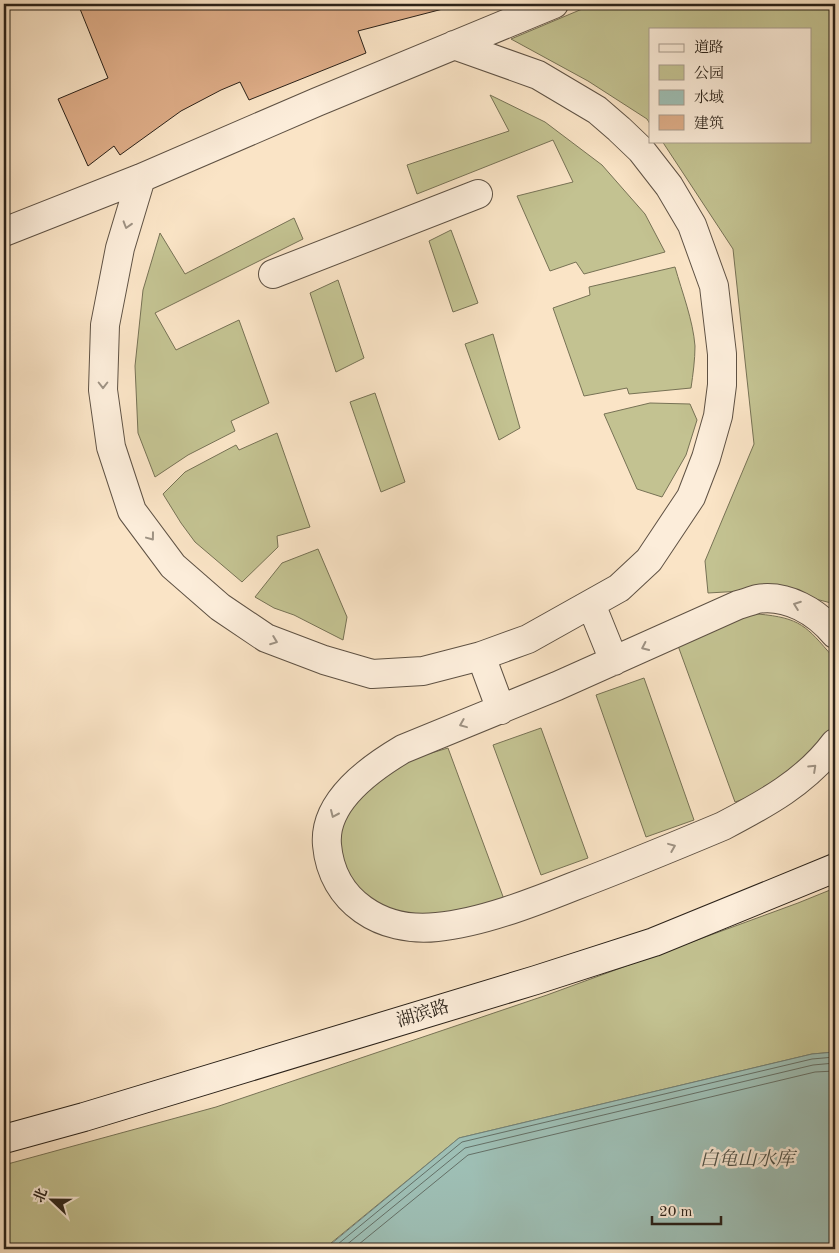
<svg xmlns="http://www.w3.org/2000/svg" width="839" height="1253" font-family="'Old Standard TT','Noto Serif SC',serif">
<rect width="100%" height="100%" fill="#fae4c6"/>
<filter id="stains"><feTurbulence type="fractalNoise" baseFrequency=".004" numOctaves="4"/><feColorMatrix values="0 0 0 0 .2 0 0 0 0 .09 0 0 0 0 .02 0 0 0 .5 -.17"/></filter>
<radialGradient id="worn" r=".72"><stop offset=".6" stop-color="#630" stop-opacity="0"/><stop offset="1" stop-color="#630" stop-opacity=".3"/></radialGradient>
<path fill="#c3c291" stroke="#777255" d="M594,4H835V604L777,589L708,593L705,561L754,444L733,249L662,141H810V29H650V124L647,119L588,81L511,39Z
M490,95L545,122L602,165L645,214L665,252L584,274L576,262L550,271L517,196L573,182L553,140L417,194L407,165L509,131Z
M294,218L303,239L155,313L176,350L239,320L269,403L231,421L235,431L188,455L155,477L138,433L135,366L143,290L160,233L185,274Z
M451,230L478,303L453,312L429,241Z
M675,267C682,292 693,320 695,346C695,360 693,374 691,388L629,394L627,388L584,396L553,308L590,295L589,287Z
M338,280L364,358L336,372L310,293Z
M493,334L520,428L499,440L465,344Z
M375,393L405,482L381,492L350,402Z
M650,403L690,404L697,420L686,455L662,497L637,489L604,414Z
M277,433L310,527L277,536L278,547L242,582L195,542L181,523L163,494L185,472L236,445L239,450Z
M318,549L347,617L343,640L294,615L274,608L255,597L282,563Z
M758,614C801,618 806,626 833,657L835,662V719L828,733L807,759L763,792L735,802L677,643L736,618Z
M644,678L694,820L646,837L596,695Z
M541,728L588,858L541,875L493,745Z
M448,748L505,902L452,915L401,914L361,896L342,864L340,833L346,817L357,802L378,779L408,760Z
M835,888V1052L812,1054L459,1138L331,1243L334,1249H4V1165L216,1107L547,995L798,903Z"/>
<path fill="#9ebfb5" stroke="#708077" d="M835,1052V1249H334L331,1244L459,1138L812,1054Z"/>
<g fill="none" stroke-linecap="round" stroke-linejoin="round">
<path stroke="#647067" stroke-width="1" d="M338,1249V1244L462,1142L812,1059L835,1057
M344,1249L345,1246L465,1148L813,1065L835,1063
M353,1249L468,1155L815,1072L835,1071"/>
</g>
<path fill="#dead88" stroke="#2b2219" d="M78,4H462L358,31L366,53L249,100L240,82L221,90L181,111L120,155L114,146L88,166L58,99L108,78Z"/>
<g fill="none" stroke-linecap="round" stroke-linejoin="round">
<defs>
<path id="street" d="M141,178L120,248L105,325L103,390L111,447L132,511L173,566L220,607L266,638L324,660L372,674L423,671L481,656L528,639L619,588L649,560L691,497L706,458L718,416L722,385V354L714,286L692,225L669,186L641,150L619,129L597,110L538,75L454,45
M4,232L141,178L317,102L554,4
M273,274L478,194
M591,604L614,661
M835,634C817,612 787,594 757,599C751,601 745,603 738,605L557,686L403,749C371,768 323,801 327,845C332,902 382,933 437,927C480,923 532,903 572,887C622,868 673,847 723,826C765,804 806,782 835,743
M481,656L501,710"/>
<path id="secondary" d="M4,1139L84,1117L536,980L654,942L835,868"/>
</defs>
<use href="#street" stroke="#5f5244" stroke-width="30"/>
<use href="#secondary" stroke="#2b2219" stroke-width="30"/>
<use href="#street" stroke="#fcedda" stroke-width="28"/>
<use href="#secondary" stroke="#fcedda" stroke-width="28"/>
</g>
<defs><path id="oneway-chevron" d="M-2-3.5L2.5 0L-2 3.5" fill="none" stroke-width="1.6" stroke-linecap="round" stroke-linejoin="round" transform="scale(1.25)"/></defs>
<g stroke="#9e9283">
<use href="#oneway-chevron" transform="translate(127 225) rotate(107)"/>
<use href="#oneway-chevron" transform="translate(103 385) rotate(90)"/>
<use href="#oneway-chevron" transform="translate(151 537) rotate(53)"/>
<use href="#oneway-chevron" transform="translate(797 605) rotate(-160)"/>
<use href="#oneway-chevron" transform="translate(274 641) rotate(21)"/>
<use href="#oneway-chevron" transform="translate(645 647) rotate(155)"/>
<use href="#oneway-chevron" transform="translate(463 724) rotate(158)"/>
<use href="#oneway-chevron" transform="translate(813 768) rotate(-43)"/>
<use href="#oneway-chevron" transform="translate(334 814) rotate(114)"/>
<use href="#oneway-chevron" transform="translate(672 847) rotate(-22)"/>
</g>
<g text-anchor="middle" dominant-baseline="central" stroke-width="5" stroke-linejoin="round" paint-order="stroke">
<g font-size="18" fill="#2b2219" stroke="#fcedda">
<text transform="translate(423 1014) rotate(-17)">湖滨路</text>
</g>
<g font-size="19" font-style="italic" fill="#4e5148" stroke="#fcedda">
<text x="747" y="1160">白龟山水库</text>
</g>
</g>
<rect width="839" height="1253" fill="none" stroke="#fae4c6" stroke-width="20"/>
<rect x="5" y="5" width="829" height="1243" fill="none" stroke="#2b2219" stroke-width="2.5"/>
<rect x="10" y="10" width="819" height="1233" fill="none" stroke="#2b2219"/>
<rect x="649" y="28" width="162" height="115" fill="#fcedda" stroke="#a89c8d"/>
<rect x="659" y="44" width="25" height="8" fill="#fcedda" stroke="#a89c8d"/>
<text x="694" y="52" font-size="15" fill="#2b2219">道路</text>
<rect x="659" y="65" width="25" height="15" fill="#c3c291" stroke="#a89c8d"/>
<text x="694" y="78" font-size="15" fill="#2b2219">公园</text>
<rect x="659" y="90" width="25" height="15" fill="#9ebfb5" stroke="#a89c8d"/>
<text x="694" y="102" font-size="15" fill="#2b2219">水域</text>
<rect x="659" y="115" width="25" height="15" fill="#dead88" stroke="#a89c8d"/>
<text x="694" y="128" font-size="15" fill="#2b2219">建筑</text>
<g transform="translate(52 1200) rotate(292)" stroke="#fcedda" stroke-width="4" paint-order="stroke">
<path d="M0-4L9 19L0 12L-9 19Z" fill="#2b2219"/>
<text y="-8" font-size="14" font-weight="bold" text-anchor="middle" fill="#2b2219">北</text>
</g>
<path d="M652 1216v8h69v-8" fill="none" stroke="#2b2219" stroke-width="2.5"/>
<text x="659" y="1216" font-size="15" fill="#2b2219" stroke="#fcedda" stroke-width="4" paint-order="stroke">20 m</text>
<rect width="100%" height="100%" filter="url(#stains)"/>
<rect width="100%" height="100%" fill="url(#worn)"/>
</svg>
